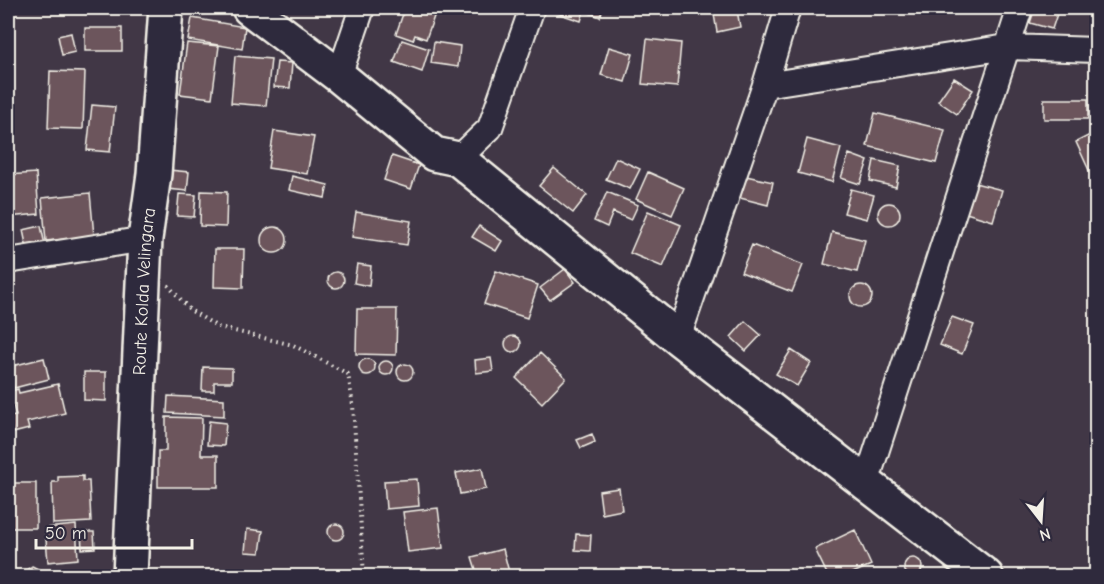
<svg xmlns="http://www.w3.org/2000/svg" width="1104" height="584" font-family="'Comic Neue',sans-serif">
<rect width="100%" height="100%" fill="#413746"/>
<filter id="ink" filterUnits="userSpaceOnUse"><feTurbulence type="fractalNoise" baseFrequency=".0167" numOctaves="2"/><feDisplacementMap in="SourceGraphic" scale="12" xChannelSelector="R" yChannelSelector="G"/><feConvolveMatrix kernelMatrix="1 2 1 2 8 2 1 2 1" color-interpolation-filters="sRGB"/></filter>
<g filter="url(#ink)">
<path fill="#6c555c" stroke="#f4f1e8" stroke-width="1.5" d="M405,8H437L426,39L415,35L413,40L396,34Z
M559,8H603L600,17L584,11L581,21L557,13Z
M1035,8H1059L1052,29L1030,23Z
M737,10L740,27L717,32L714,14Z
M192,18L245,27L242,49L188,40Z
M85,28H122V51H85Z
M71,33L75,52L62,55L58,36Z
M647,39L681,43L677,87L642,84Z
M402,40L429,49L422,72L394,62Z
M434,42L460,46L458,67L431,63Z
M187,43L219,46L212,98L180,94Z
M609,47L633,54L625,82L601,75Z
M235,56L271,59L266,106L231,103Z
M277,62L292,63L290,88L274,87Z
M50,71L85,72L83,129L48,128Z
M954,78L973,90L957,114L938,101Z
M1044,99H1088V119H1044Z
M92,105L115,107L110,152L87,150Z
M875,113L945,130L936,163L867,146Z
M274,131L314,137L307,174L268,168Z
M1096,132V177L1093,179L1076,142Z
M807,139L841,148L832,182L798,173Z
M849,154L868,161L860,184L841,178Z
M392,156L419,165L411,189L384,180Z
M616,158L640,169L630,189L606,179Z
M874,160L900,166L896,187L870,181Z
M554,168L587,195L573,213L539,186Z
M169,170L189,172L187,191L167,189Z
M648,172L684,188L672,215L636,199Z
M36,173L39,214L8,217V175Z
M292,176L328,185L325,198L289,190Z
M746,176L773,182L768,205L740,198Z
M975,183L1002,190L993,221L966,213Z
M851,189L874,195L867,219L844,213Z
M201,191L227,192L226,227L200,226Z
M607,192L638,205L631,220L613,212L607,227L594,221Z
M90,193L94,236L46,241L42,198Z
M179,194L196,195L194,217L177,216Z
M878 214a11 11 0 1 1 22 0a11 11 0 1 1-22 0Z
M648,211L681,225L663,267L630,253Z
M356,212L411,221L407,245L352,237Z
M41,226L45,245L27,249L23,230Z
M479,226L502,241L496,251L472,237Z
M261 240a13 13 0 1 1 26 0a13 13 0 1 1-26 0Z
M832,232L865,240L857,272L824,264Z
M752,245L803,265L792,292L741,272Z
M215,249H244L243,288L214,287Z
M357,264L371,266L369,286L354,283Z
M565,269L575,282L550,300L540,288Z
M496,271L538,285L527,318L484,304Z
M328 280a8 8 0 1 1 16 0a8 8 0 1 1-16 0Z
M850 296a11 11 0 1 1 22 0a11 11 0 1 1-22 0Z
M357,309H397L396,355L356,354Z
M952,317L974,325L962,354L940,345Z
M745,321L761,335L746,351L731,337Z
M505 344a8 8 0 1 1 16 0a8 8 0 1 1-16 0Z
M791,350L811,363L797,386L776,374Z
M540,353L566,378L542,403L516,378Z
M44,358L49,379L14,388L8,367Z
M491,358L493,371L476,373L475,360Z
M359 367a8 8 0 1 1 16 0a8 8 0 1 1-16 0Z
M379 368a7 7 0 1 1 14 0a7 7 0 1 1-14 0Z
M397 372a8 8 0 1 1 16 0a8 8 0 1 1-16 0Z
M203,367L232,368V382H214V391H202Z
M84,372H106V401L84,400Z
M58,384L65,413L27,422L29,429L13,433L9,417L16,416L13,405L8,406V392L18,389L19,393Z
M168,396L224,399V416L167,413Z
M166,417L202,418L201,455H218V487H158V451H166Z
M209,421L226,423L224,446L207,445Z
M592,434L595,442L581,448L577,440Z
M482,468L486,489L460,494L456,473Z
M83,476V481H89L91,522L53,524L52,482H58V477Z
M417,479L419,506L386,509L384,481Z
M9,483H36V528H8Z
M619,488L622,510L602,514L599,491Z
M438,508L443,548L408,552L403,512Z
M328 532a8 8 0 1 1 16 0a8 8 0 1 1-16 0Z
M76,525L78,559L48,562L45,528Z
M247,529L263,531L260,553L245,552Z
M855,530L871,565L846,576H828L815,549Z
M81,532H94L95,548L82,549Z
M576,534L591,535L590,551L575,550Z
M503,549L510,576H478L472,557Z
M904 567a9 9 0 1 1 18 0a9 9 0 1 1-18 0Z
M32,566L40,570L41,576H25V571Z
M311,571H334V576H311Z"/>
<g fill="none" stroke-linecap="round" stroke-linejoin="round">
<defs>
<path id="street" d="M339,76L362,8
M765,85L1007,47L1096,50
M458,159L490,128L532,8
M8,261L145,239
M678,338L765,85L788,8
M866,483L1020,8"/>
<g id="secondary">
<path d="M249,8L339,76L434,154L458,159L678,338L986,576"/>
<path id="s1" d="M130,576L145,239L154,174L166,8"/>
</g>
</defs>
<use href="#street" stroke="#f4f1e8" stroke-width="28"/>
<use href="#secondary" stroke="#f4f1e8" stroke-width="38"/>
<path stroke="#f4f1e8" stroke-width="4" stroke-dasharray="1.5 4.5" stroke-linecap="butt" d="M168,285L190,310L218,327L293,345L348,374L353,405L364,576"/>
<use href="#street" stroke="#2f2a3d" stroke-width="24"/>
<use href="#secondary" stroke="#2f2a3d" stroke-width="33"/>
</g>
</g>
<g text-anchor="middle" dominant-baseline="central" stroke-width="5" stroke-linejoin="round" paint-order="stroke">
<g font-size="18" fill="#f4f1e8" stroke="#2f2a3d">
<text stroke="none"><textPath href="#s1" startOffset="285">Route Kolda Velingara</textPath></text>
</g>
</g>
<rect width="1104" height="584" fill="none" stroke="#2f2a3d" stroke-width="30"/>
<rect x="15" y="15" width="1074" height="554" fill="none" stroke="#f4f1e8" stroke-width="2" filter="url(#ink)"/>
<g transform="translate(1041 521) rotate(163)" stroke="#2f2a3d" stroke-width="4.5" paint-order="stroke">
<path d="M0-4.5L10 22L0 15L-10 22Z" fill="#f4f1e8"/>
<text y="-9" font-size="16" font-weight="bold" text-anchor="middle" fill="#f4f1e8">N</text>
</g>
<path d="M36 539v9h156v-9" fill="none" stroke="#f4f1e8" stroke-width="3"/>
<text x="45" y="539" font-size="18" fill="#f4f1e8" stroke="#2f2a3d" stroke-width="4.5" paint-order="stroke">50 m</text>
</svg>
